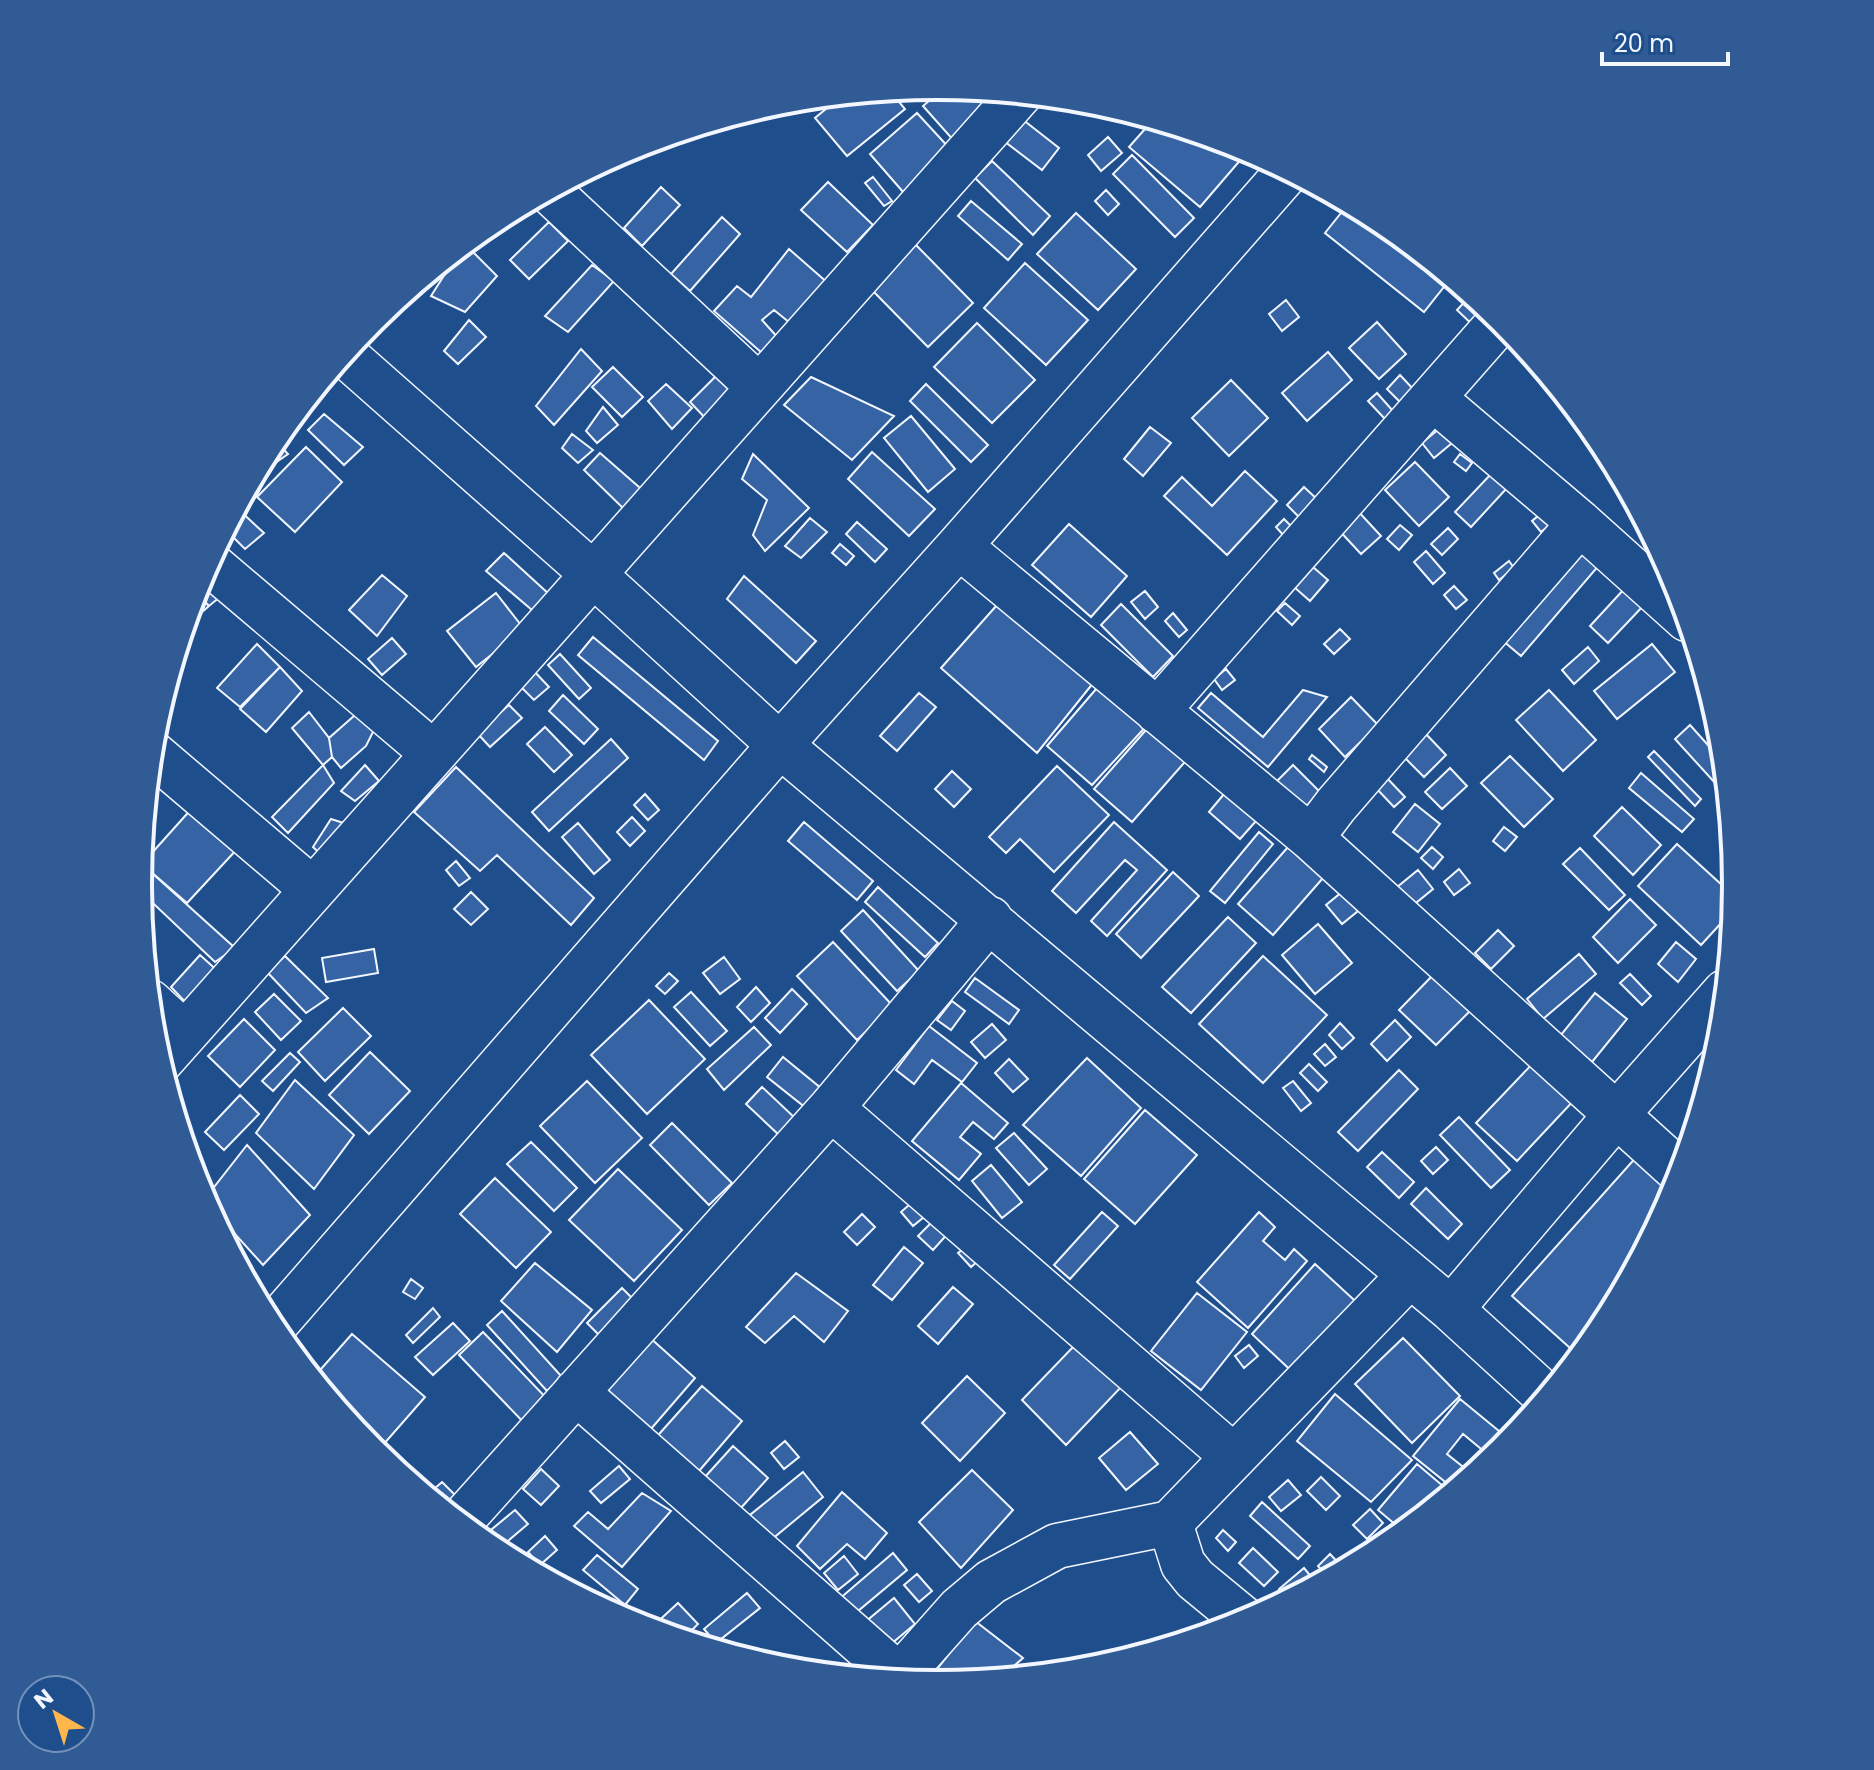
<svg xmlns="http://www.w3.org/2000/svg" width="1874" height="1770" font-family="Poppins,sans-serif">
<rect width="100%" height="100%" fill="#1f4e8c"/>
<path fill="#3563a3" stroke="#f2f6ff" stroke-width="2" d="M945,87L995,92L955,142L923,106Z
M890,91L905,109L847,156L815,118L843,95Z
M917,113L952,151L904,193L870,154Z
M1022,119L1059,148L1042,170L1004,141Z
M1153,120L1243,147L1249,150L1200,207L1129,147Z
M1108,137L1122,153L1101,171L1088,155Z
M1132,155L1194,218L1175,237L1113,174Z
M992,161L1050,216L1033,235L975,178Z
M873,177L892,201L884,206L865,183Z
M828,182L873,225L847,252L801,210Z
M661,187L680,205L642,246L624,228Z
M1106,190L1119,204L1108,215L1095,201Z
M971,201L1022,244L1008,260L958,216Z
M1349,203L1381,221L1451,278L1424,312L1325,233Z
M1076,213L1136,269L1098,310L1037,254Z
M722,217L740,234L690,291L671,274Z
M549,222L568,241L529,279L510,260Z
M491,223L492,224L478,246L470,239Z
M465,244L497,276L465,312L431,296L450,266L443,261Z
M915,244L973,303L928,347L870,288Z
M789,249L829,284L790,323L774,310L762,320L779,339L762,353L714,311L737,286L751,297Z
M1025,263L1088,320L1046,365L984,308Z
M592,265L614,281L568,332L545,316Z
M1471,295L1493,312L1477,329L1457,310Z
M1286,300L1299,317L1282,331L1269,314Z
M469,320L486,337L458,364L444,351Z
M1377,322L1406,354L1379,379L1349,348Z
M977,323L1035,380L992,423L934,367Z
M581,349L602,371L554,425L536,406Z
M1328,352L1352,380L1307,421L1282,393Z
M613,367L643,397L622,417L592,387Z
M721,371L742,392L710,423L690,402Z
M1400,375L1415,391L1402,404L1387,389Z
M811,377L894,416L852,460L784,405Z
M1231,380L1268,418L1229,456L1192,418Z
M666,384L692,408L672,429L648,401Z
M926,384L988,445L971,462L910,401Z
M1377,393L1393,411L1385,419L1368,401Z
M603,407L618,425L597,443L586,431Z
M324,414L363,447L344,465L308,430Z
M911,416L955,469L928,492L884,438Z
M1446,423L1458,438L1434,458L1422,443Z
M1150,427L1171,443L1143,476L1124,459Z
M572,434L593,450L578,463L562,448Z
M274,439L288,454L262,472L259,468Z
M306,447L342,482L295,532L257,497Z
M872,452L935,509L909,536L848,479Z
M600,453L647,494L626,511L584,470Z
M753,454L809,508L765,551L753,535L767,500L742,479Z
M1460,454L1472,463L1466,471L1454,462Z
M1415,462L1449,497L1419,526L1385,490Z
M1245,471L1277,501L1227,555L1164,496L1182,477L1212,506Z
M1492,473L1507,488L1471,527L1455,512Z
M1304,487L1319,501L1301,519L1287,505Z
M238,509L264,533L245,549L225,529Z
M1356,509L1381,536L1361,554L1336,527Z
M1543,512L1552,523L1541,532L1532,521Z
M810,518L827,532L801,558L785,546Z
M1284,519L1292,527L1284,536L1276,527Z
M857,522L887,549L875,562L846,534Z
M1069,524L1127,576L1091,617L1032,565Z
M1400,525L1412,535L1399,550L1387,539Z
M1448,528L1458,539L1442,555L1431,544Z
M840,544L854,556L846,565L832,553Z
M1582,548L1601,563L1521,656L1502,640Z
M1426,551L1445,573L1433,584L1414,562Z
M504,553L550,595L539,616L486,571Z
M1509,561L1514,568L1499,580L1494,573Z
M1313,567L1328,580L1310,601L1294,587Z
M382,575L407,596L377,636L349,610Z
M744,576L816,641L796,663L727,599Z
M199,579L226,592L209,606L195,591Z
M1454,586L1467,600L1456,609L1444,595Z
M1626,587L1645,604L1608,643L1590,626Z
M1145,591L1158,607L1145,619L1131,602Z
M195,593L209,606L194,619L189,613Z
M496,593L524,629L476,667L447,631Z
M1005,596L1098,677L1037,753L941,668Z
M1285,603L1300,616L1292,625L1277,611Z
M1121,604L1173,656L1153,677L1101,625Z
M1173,613L1187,630L1179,637L1165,621Z
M1340,629L1350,639L1334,654L1324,644Z
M593,637L718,741L704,760L578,655Z
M392,638L406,654L382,675L368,659Z
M257,644L280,667L240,707L217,688Z
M1652,644L1675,672L1617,719L1594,691Z
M1588,647L1599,661L1574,684L1562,670Z
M560,654L591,688L579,699L548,665Z
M280,667L302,691L266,732L240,709Z
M532,669L549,687L534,700L517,683Z
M1226,669L1235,680L1222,690L1214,679Z
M1103,681L1151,721L1092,785L1047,746Z
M1303,690L1327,697L1268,767L1198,708L1211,693L1263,737Z
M1549,690L1596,740L1563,771L1516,720Z
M919,693L936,707L897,751L880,736Z
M563,695L598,729L584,744L549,711Z
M1351,697L1378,725L1345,757L1319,729Z
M509,705L522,718L490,747L477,733Z
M363,708L379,720L366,746L341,768L332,757L329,738Z
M309,712L329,738L332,757L323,765L292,728Z
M1153,722L1191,755L1132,822L1094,789Z
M1690,725L1724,763L1725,775L1716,784L1675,739Z
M545,727L572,755L554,772L527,744Z
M1425,733L1446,755L1424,777L1403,756Z
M611,739L628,758L549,831L532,812Z
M1654,751L1701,799L1695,806L1648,757Z
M1312,755L1327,767L1324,772L1309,759Z
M1510,756L1553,799L1524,827L1481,783Z
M323,765L334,783L288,833L272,817Z
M365,765L379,781L355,801L341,791Z
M1293,765L1320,792L1303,810L1276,782Z
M1057,766L1109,815L1054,872L1020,839L1006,853L989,837Z
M456,767L594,898L571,925L497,855L480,871L414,812Z
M1450,768L1467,786L1442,809L1425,792Z
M952,771L971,789L954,807L935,789Z
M1641,773L1694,819L1682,832L1629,788Z
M1385,776L1405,797L1394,807L1375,787Z
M645,794L659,810L648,820L634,805Z
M1224,794L1256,821L1240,839L1209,812Z
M1415,804L1440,824L1418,852L1393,832Z
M194,806L239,847L187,903L142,864Z
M1622,807L1661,845L1633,875L1594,836Z
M632,817L645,831L630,846L617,832Z
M331,819L350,825L325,858L313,847Z
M804,822L873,881L857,900L788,841Z
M1114,822L1167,870L1107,936L1091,921L1137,870L1125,860L1076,913L1052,891Z
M578,823L610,860L594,874L562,837Z
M1504,827L1517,837L1505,851L1493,841Z
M1259,832L1273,844L1225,903L1210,891Z
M1677,844L1735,897L1734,909L1701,945L1638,886Z
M1288,847L1323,878L1273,935L1238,904Z
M1432,847L1443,857L1433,869L1421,858Z
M1580,848L1625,895L1609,910L1563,864Z
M456,861L470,878L459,886L446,870Z
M142,864L235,948L215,962L138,889Z
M1459,869L1470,883L1454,895L1444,882Z
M1418,870L1433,889L1411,907L1396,888Z
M1173,872L1199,896L1141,958L1116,934Z
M878,887L938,943L925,957L865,902Z
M471,892L488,909L471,925L454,909Z
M1342,892L1358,911L1342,924L1326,905Z
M1630,899L1656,925L1618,963L1593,937Z
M863,910L919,971L897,991L841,931Z
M1228,917L1256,943L1191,1013L1162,987Z
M1318,924L1352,963L1315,994L1282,955Z
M1498,930L1514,946L1491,969L1475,953Z
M833,942L893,1006L857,1040L797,976Z
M1676,942L1696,959L1678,982L1658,964Z
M374,949L378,973L326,982L322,958Z
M1579,954L1596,974L1543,1019L1527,999Z
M200,955L221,974L190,1007L171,987Z
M285,956L328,998L306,1013L267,972Z
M1263,956L1327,1015L1263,1083L1199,1024Z
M724,957L740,979L720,994L703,973Z
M1436,972L1474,1007L1436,1045L1399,1010Z
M669,973L678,981L665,994L656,986Z
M1630,974L1651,996L1642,1005L1620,983Z
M975,978L1019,1010L1009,1024L965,992Z
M756,987L770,1003L751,1022L737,1007Z
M792,989L807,1004L780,1033L765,1018Z
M691,992L727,1031L710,1046L674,1007Z
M1595,993L1627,1019L1592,1062L1560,1036Z
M274,994L301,1021L281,1040L255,1012Z
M649,1000L705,1059L647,1114L591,1055Z
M952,1001L965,1011L951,1030L937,1020Z
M343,1008L371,1036L325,1081L298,1052Z
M244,1019L275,1050L240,1087L208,1056Z
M1395,1020L1411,1037L1387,1061L1371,1044Z
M1340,1023L1354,1038L1342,1049L1329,1035Z
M992,1024L1006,1040L985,1058L971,1042Z
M929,1026L977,1063L962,1082L932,1060L914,1084L896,1070Z
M754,1027L771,1045L724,1090L707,1069Z
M1325,1044L1336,1057L1325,1066L1314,1054Z
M370,1052L410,1091L369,1134L329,1095Z
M290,1053L300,1062L273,1091L262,1081Z
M783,1057L822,1089L806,1108L767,1077Z
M1087,1058L1141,1108L1081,1176L1023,1125Z
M1009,1059L1028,1079L1013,1092L995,1073Z
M1537,1059L1577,1097L1517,1161L1476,1123Z
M1309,1064L1327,1082L1318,1091L1300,1073Z
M1399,1070L1418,1089L1358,1151L1338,1132Z
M295,1080L354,1135L314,1189L256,1133Z
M587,1081L642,1138L595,1183L540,1126Z
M1293,1081L1311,1103L1301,1111L1283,1088Z
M961,1083L1008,1123L994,1139L973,1122L960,1137L981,1154L959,1180L912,1141Z
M762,1087L795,1118L779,1135L746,1104Z
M240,1095L259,1114L224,1150L205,1132Z
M1145,1110L1197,1155L1135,1224L1084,1179Z
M1459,1117L1510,1170L1491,1188L1440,1135Z
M672,1123L732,1183L709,1205L650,1145Z
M1014,1133L1047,1169L1029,1185L996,1148Z
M531,1142L577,1188L554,1211L507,1164Z
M247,1145L310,1215L263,1265L204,1200Z
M1436,1147L1448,1160L1433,1174L1421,1161Z
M1382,1152L1414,1182L1399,1198L1367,1167Z
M1639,1154L1675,1191L1601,1329L1579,1356L1512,1296Z
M991,1165L1022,1202L1002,1218L972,1181Z
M618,1169L682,1230L634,1281L569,1220Z
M495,1178L551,1232L516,1268L460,1214Z
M1426,1188L1462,1224L1448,1239L1411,1204Z
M918,1197L930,1212L913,1226L901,1212Z
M1102,1212L1118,1226L1070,1279L1054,1265Z
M1259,1212L1275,1227L1263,1241L1285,1260L1294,1249L1307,1261L1248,1328L1197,1282Z
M862,1214L875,1227L857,1245L844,1232Z
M937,1217L951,1230L933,1250L918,1236Z
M904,1247L923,1263L892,1300L873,1285Z
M966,1247L978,1261L971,1267L958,1253Z
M535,1263L592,1310L557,1352L501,1301Z
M1315,1264L1365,1310L1301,1380L1252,1334Z
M796,1273L848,1311L824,1342L794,1316L765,1343L746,1327Z
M411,1279L423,1288L415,1299L403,1292Z
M953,1287L973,1304L938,1344L918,1326Z
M622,1288L637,1303L603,1339L587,1323Z
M1197,1293L1247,1332L1201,1390L1151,1351Z
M433,1308L440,1317L413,1343L406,1335Z
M502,1311L562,1377L547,1391L487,1325Z
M453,1323L470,1341L433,1375L415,1357Z
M483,1332L553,1405L529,1428L459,1355Z
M352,1334L425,1397L376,1453L313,1378Z
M648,1336L695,1378L644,1437L596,1396Z
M1403,1338L1460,1396L1412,1443L1355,1384Z
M1249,1345L1258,1356L1244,1368L1235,1356Z
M1073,1347L1124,1384L1066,1445L1022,1400Z
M967,1376L1005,1413L960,1461L922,1423Z
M702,1386L742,1421L693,1478L652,1442Z
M1335,1394L1412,1460L1371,1502L1297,1441Z
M1460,1399L1510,1440L1492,1458L1463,1434L1447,1454L1472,1474L1454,1489L1413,1456Z
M1130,1432L1158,1464L1126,1490L1099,1458Z
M785,1441L799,1457L784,1469L771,1453Z
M733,1446L768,1478L740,1509L704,1478Z
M1417,1464L1450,1492L1403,1531L1378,1510Z
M619,1466L630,1479L601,1503L590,1491Z
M541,1469L559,1486L541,1505L523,1489Z
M972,1470L1013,1510L961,1568L919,1522Z
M803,1472L823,1497L765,1545L745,1519Z
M1321,1477L1340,1496L1326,1510L1307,1491Z
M1288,1480L1301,1495L1281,1511L1269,1497Z
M442,1482L463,1503L450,1514L427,1495Z
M842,1492L887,1533L865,1559L847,1544L820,1569L797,1546Z
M642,1493L671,1511L622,1567L574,1526L588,1512L608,1529Z
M1262,1502L1310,1546L1298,1559L1250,1516Z
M1370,1509L1383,1523L1367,1539L1353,1525Z
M515,1510L528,1524L496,1551L480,1539Z
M1223,1530L1236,1542L1228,1551L1216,1538Z
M545,1536L557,1550L540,1565L528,1552Z
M1253,1548L1278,1572L1264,1586L1239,1563Z
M893,1553L907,1570L852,1616L838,1600Z
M1330,1554L1344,1569L1328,1577L1318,1566Z
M597,1555L638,1589L625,1605L583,1570Z
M844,1556L858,1574L838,1590L824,1573Z
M1304,1568L1317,1584L1288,1599L1279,1589Z
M917,1574L932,1591L919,1602L904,1585Z
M747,1593L760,1608L716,1643L704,1629Z
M894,1598L915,1624L885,1649L864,1623Z
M678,1603L698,1624L683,1639L655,1630L652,1627Z
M975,1621L1023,1658L1000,1678L953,1682L938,1668Z
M762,1651L775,1667L752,1660Z"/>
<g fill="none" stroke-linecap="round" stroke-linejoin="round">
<defs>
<path id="minor" d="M549,191L759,387
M344,354L593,574L780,745L1451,1309L1546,1396
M1434,399L1580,523L1687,619
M959,546L1311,838L1336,805L1580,523
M208,562L433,753
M1157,711L1501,320
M151,752L312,889
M1311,838L1681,1173
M150,1002L184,1033
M160,1062L1020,94
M831,1108L1234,1457
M1451,1309L1617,1114L1725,992
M272,1328L780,745L959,546L1288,171
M576,1392L899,1676
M460,1522L831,1108L990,919
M1170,1523L1183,1564L1195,1579L1246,1621
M896,1680L959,1609L991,1582L1057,1546L1170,1523L1410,1275"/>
</defs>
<use href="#minor" stroke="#f2f6ff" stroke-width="47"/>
<use href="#minor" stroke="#1f4e8c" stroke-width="44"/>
</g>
<path d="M0 0H1874V1770H0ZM152 885a785 785 0 1 1 1570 0a785 785 0 1 1-1570 0Z" fill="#305b95" fill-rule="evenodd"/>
<path fill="none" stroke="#f2f6ff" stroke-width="4" d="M152 885a785 785 0 1 1 1570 0a785 785 0 1 1-1570 0Z"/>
<g transform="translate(56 1714) rotate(321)"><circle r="38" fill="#1f4e8c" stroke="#7391ba" stroke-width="2"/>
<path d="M0-6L14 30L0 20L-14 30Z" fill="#ffb74d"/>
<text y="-12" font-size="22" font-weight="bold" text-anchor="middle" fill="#f2f6ff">N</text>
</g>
<path d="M1602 52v12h126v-12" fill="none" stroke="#f2f6ff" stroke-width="4"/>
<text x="1614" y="52" font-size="24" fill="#f2f6ff" stroke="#1f4e8c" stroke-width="6" paint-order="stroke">20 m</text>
</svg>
